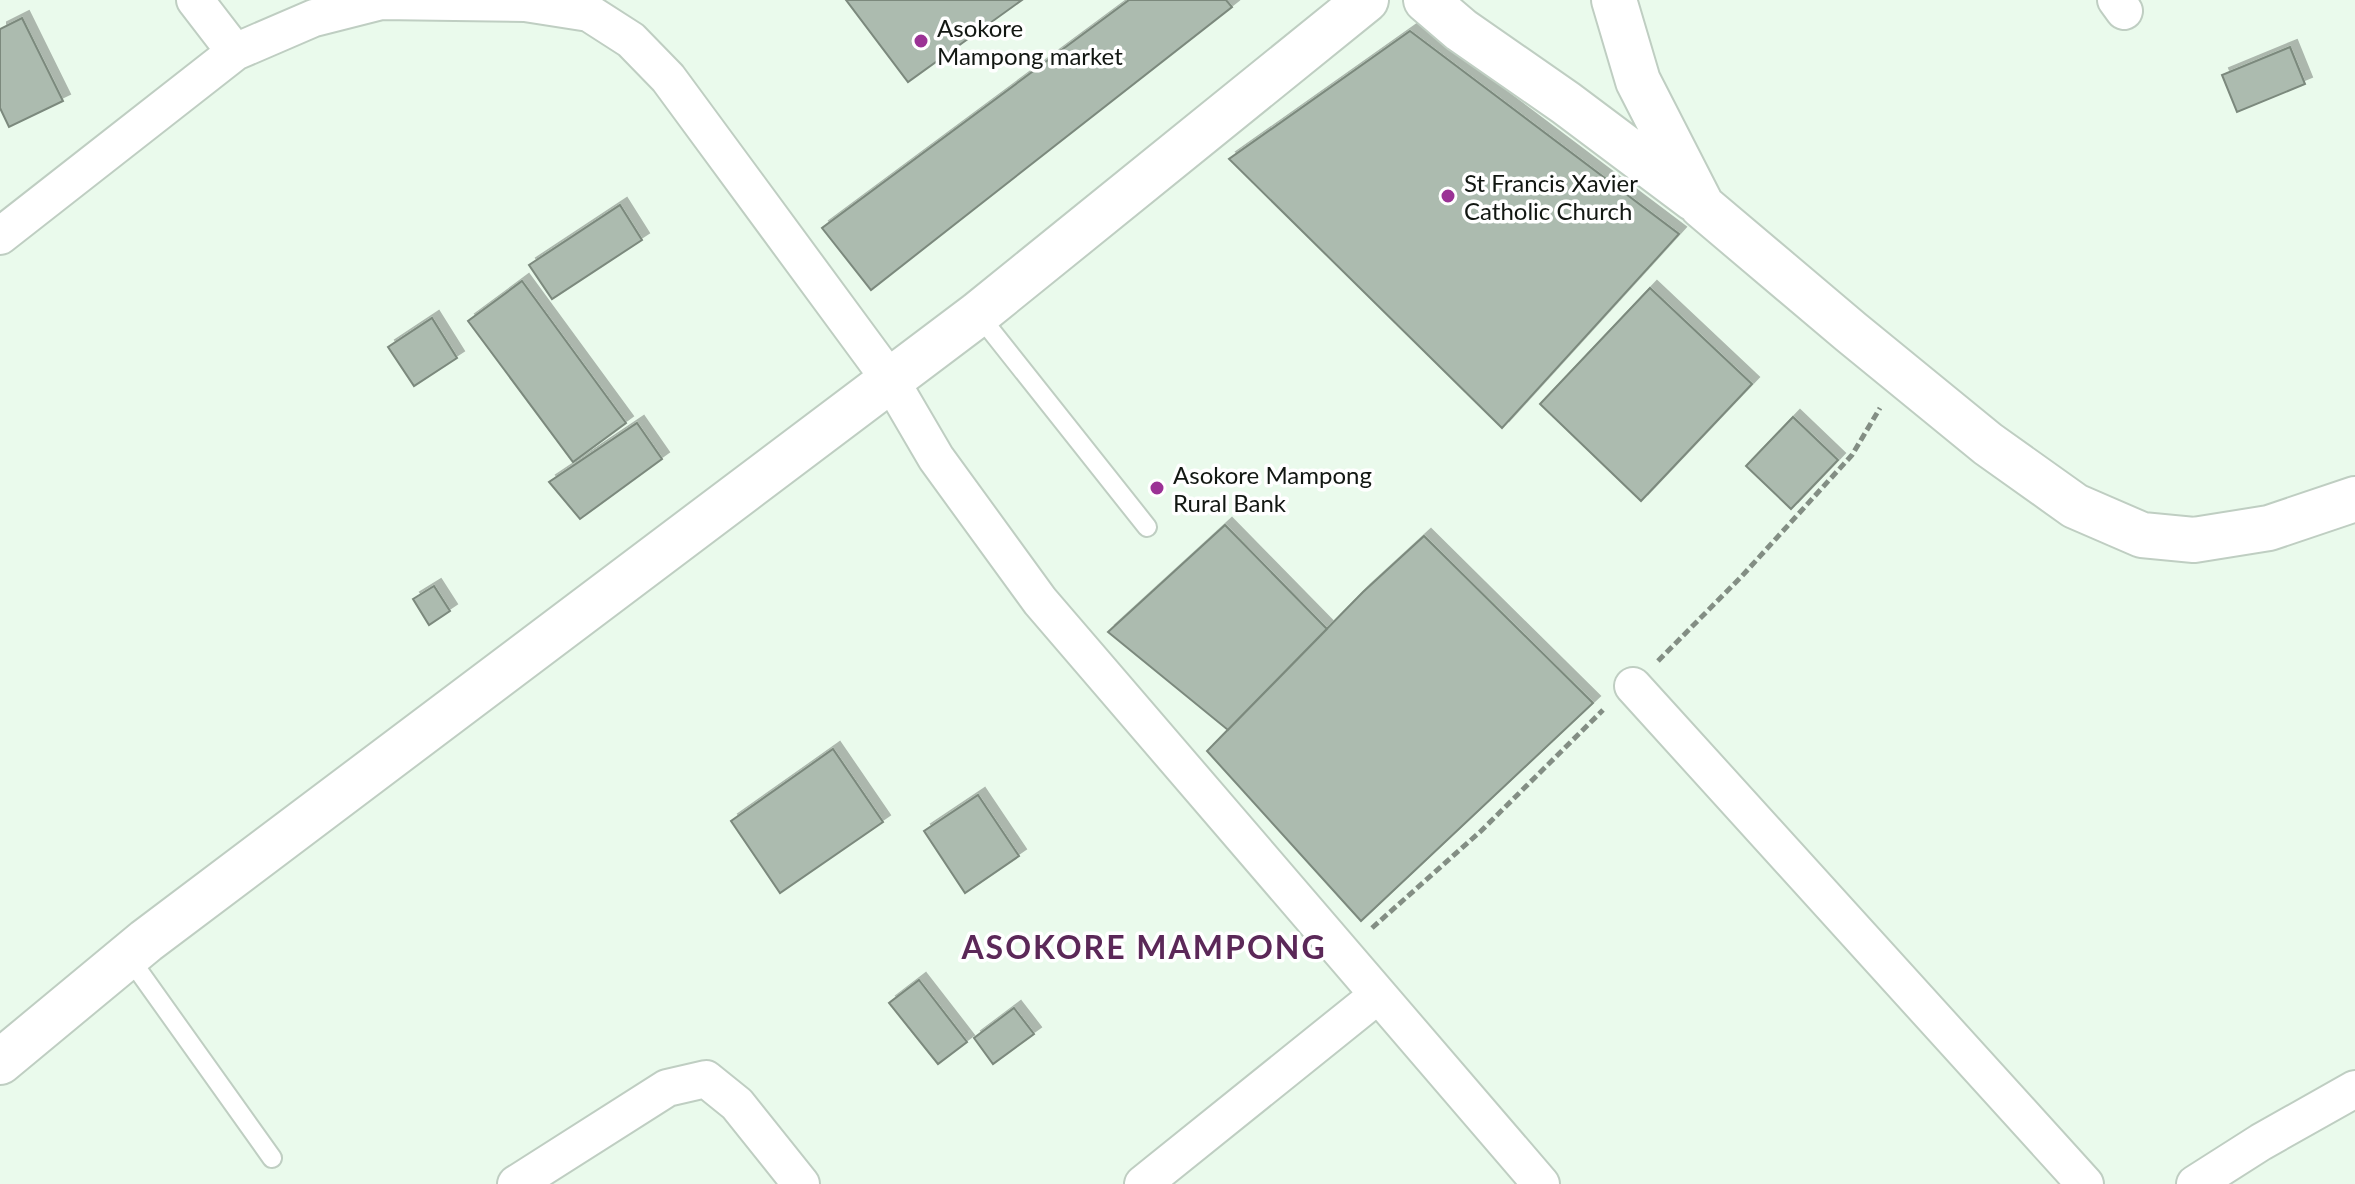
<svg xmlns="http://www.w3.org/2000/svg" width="2355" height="1184" font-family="Lato,sans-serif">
<defs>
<filter id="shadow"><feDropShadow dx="7" dy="-7" stdDeviation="0" flood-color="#0004"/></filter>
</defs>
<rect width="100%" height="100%" fill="#eafaec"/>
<path fill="#acbbaf" stroke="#7b897d" stroke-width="2" filter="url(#shadow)" d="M846,0H1022L908,82Z
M1129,0H1226L1232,7L871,290L822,228Z
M22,18L63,101L9,127L0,108V29Z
M1410,31L1679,234L1502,428L1229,159Z
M2290,47L2305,84L2237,112L2222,75Z
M620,205L642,240L552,299L529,265Z
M522,281L626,423L573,462L468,321Z
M1650,288L1752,384L1641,501L1540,404Z
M432,318L457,358L414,386L388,347Z
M1793,417L1838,460L1791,509L1746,466Z
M637,423L662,459L580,519L549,482Z
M1225,525L1327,629L1228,730L1108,632Z
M1424,536L1593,703L1361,921L1207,751L1363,592Z
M434,586L450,611L429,625L413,599Z
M833,749L883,822L780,893L731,821Z
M978,795L1019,856L965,893L924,831Z
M919,980L967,1042L938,1064L889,1003Z
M1014,1008L1034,1034L993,1064L974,1038Z"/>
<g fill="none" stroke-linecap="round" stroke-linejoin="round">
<defs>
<path id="lane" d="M978,314L1147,527
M128,956L272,1158"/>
<path id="street" d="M195,0L235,52
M2116,0L2124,11
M0,236L235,52L314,18L381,1L525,3L589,13L631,40L668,78L891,381L936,458L1040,601L1541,1184
M1633,686L2085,1184
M516,1184L667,1088L706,1079L737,1104L801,1184
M1143,1184L1378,995
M2195,1184L2261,1142L2355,1089"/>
<path id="secondary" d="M1426,0L1461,30L1566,103L1694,199
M1614,0L1638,81L1702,206L1851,332L1988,444L2075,506L2142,535L2194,540L2269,528L2355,499
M0,1062L146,941L978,314L1366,0"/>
</defs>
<use href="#lane" stroke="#bfcec2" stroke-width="22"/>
<use href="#street" stroke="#bfcec2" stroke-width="40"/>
<use href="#secondary" stroke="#bfcec2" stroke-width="48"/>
<path stroke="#838e84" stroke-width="5" stroke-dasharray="8 4" stroke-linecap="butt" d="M1658,661L1742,576L1852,455L1880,408
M1372,928L1481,831L1603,710"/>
<use href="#lane" stroke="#fff" stroke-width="18"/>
<use href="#street" stroke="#fff" stroke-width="36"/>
<use href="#secondary" stroke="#fff" stroke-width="44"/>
</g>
<g fill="#9b3295" stroke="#fff" stroke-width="3">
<circle cx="921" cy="41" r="8"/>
<circle cx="1448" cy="196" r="8"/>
<circle cx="1157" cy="488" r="8"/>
</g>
<g text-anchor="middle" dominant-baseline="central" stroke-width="7" stroke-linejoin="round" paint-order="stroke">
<g font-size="24" fill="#121712" stroke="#fff" text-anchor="start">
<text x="937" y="27">Asokore<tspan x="937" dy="28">Mampong market</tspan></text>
<text x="1464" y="182">St Francis Xavier<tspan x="1464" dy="28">Catholic Church</tspan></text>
<text x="1173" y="474">Asokore Mampong<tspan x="1173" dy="28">Rural Bank</tspan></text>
</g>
<g font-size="32" font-weight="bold" letter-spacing="2" fill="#5b2858" stroke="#fff">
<text x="1144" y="946">ASOKORE MAMPONG</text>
</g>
</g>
</svg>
